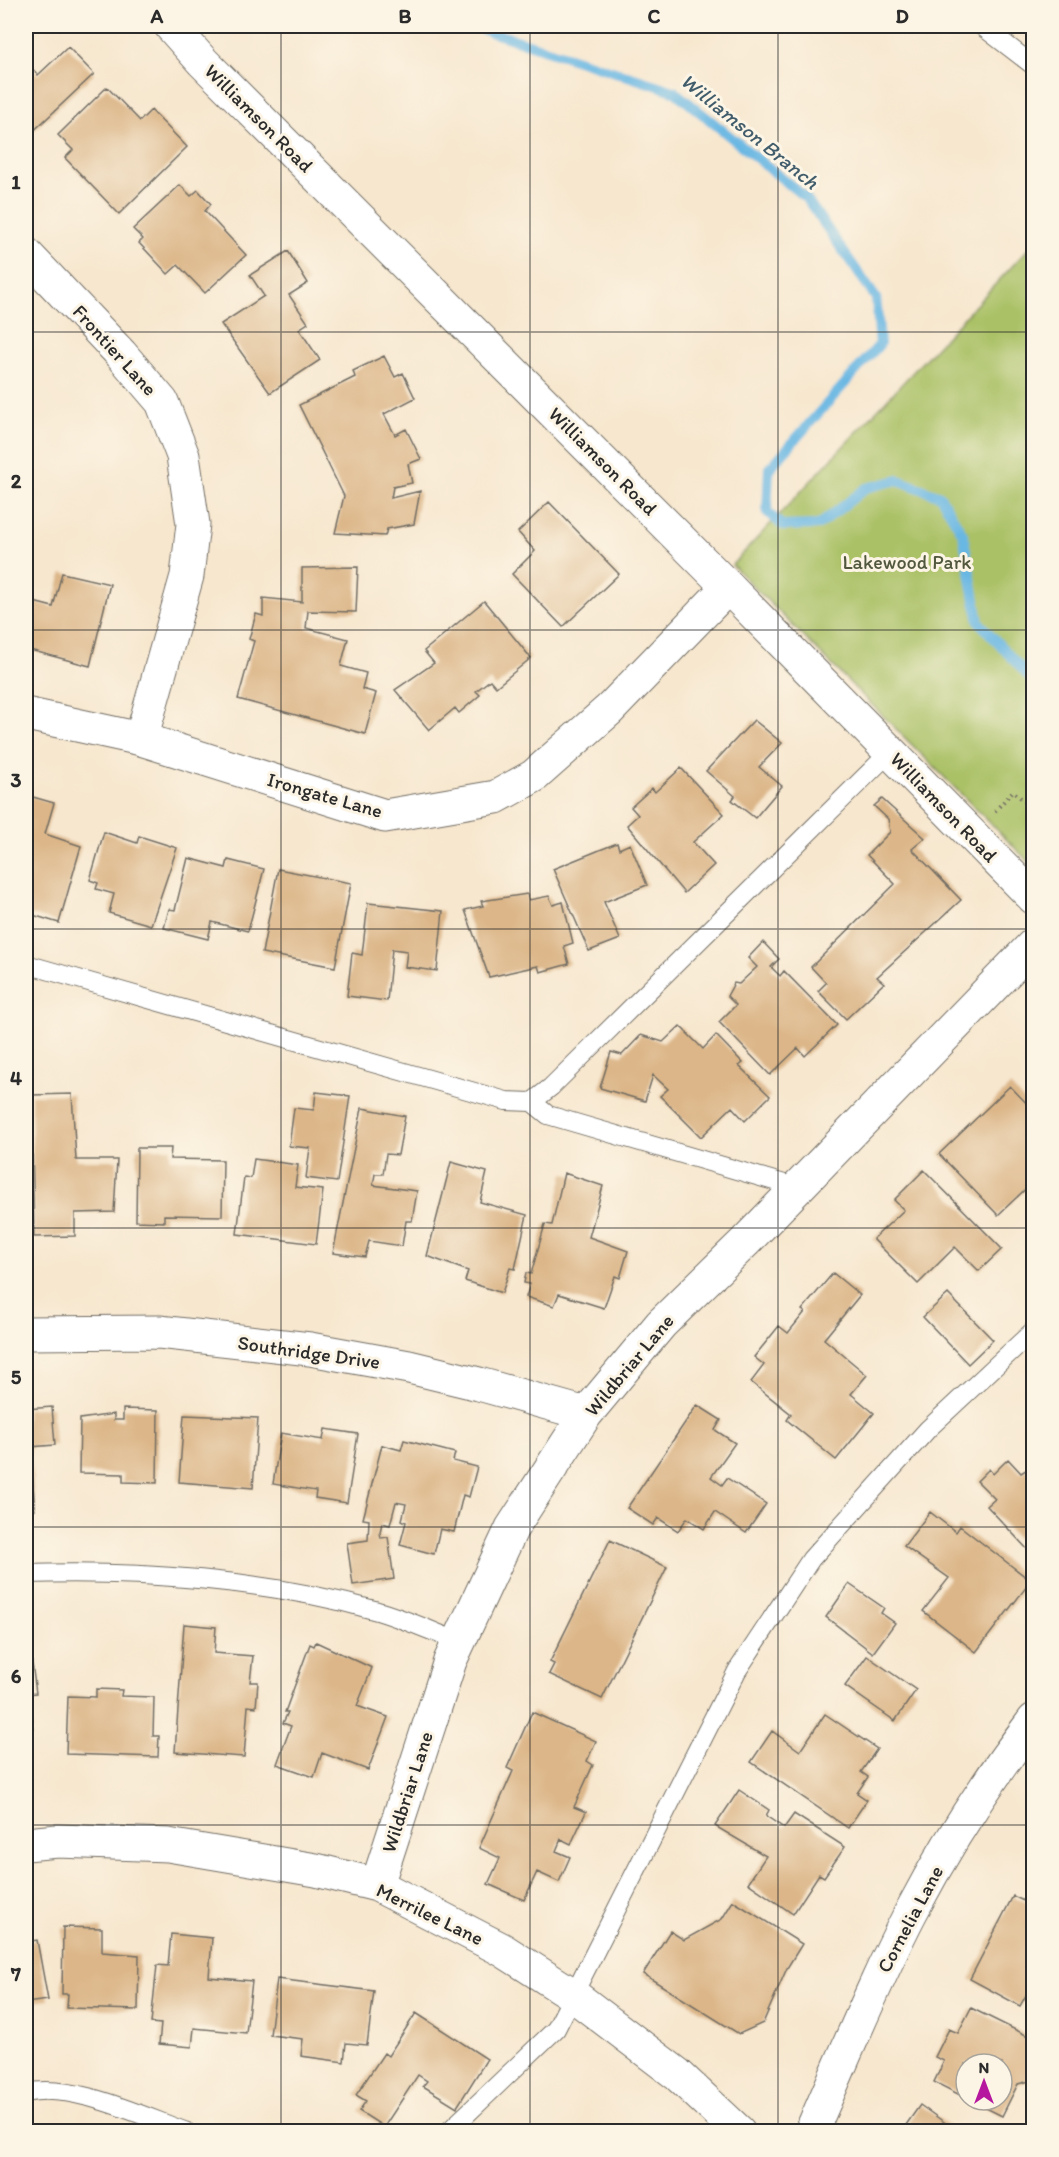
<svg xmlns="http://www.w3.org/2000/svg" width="1059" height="2157" font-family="Itim,sans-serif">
<rect width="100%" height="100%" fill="#fcf5e5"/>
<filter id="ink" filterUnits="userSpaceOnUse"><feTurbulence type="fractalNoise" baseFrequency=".0167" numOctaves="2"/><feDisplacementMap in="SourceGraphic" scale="12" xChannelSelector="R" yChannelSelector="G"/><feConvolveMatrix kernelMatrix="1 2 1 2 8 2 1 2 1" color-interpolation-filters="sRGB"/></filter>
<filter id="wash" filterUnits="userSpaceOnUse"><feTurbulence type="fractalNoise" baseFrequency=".008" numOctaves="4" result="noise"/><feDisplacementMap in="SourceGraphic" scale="24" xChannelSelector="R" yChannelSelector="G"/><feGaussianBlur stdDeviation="1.35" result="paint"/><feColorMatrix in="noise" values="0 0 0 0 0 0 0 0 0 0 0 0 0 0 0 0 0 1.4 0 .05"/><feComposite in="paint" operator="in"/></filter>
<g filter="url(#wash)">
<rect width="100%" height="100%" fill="#f7e7cf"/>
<path fill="#aac166" stroke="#6a7648" stroke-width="1.5" d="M1033,244V866L732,565Z"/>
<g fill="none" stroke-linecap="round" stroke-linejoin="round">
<path stroke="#69b7e3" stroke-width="10" d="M472,26L674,91L806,198L876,298L880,344L769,469L767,512L783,526L819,525L866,488L898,480L940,496L963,534L979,622L1029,677L1034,680"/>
</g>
<g id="blocks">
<path fill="#dcb688" d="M68,47L94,74L27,137L26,62L38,75Z
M107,87L140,121L151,110L187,147L119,214L65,158L73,150L58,135Z
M180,185L191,196L198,190L211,204L205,211L246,255L205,293L178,265L168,274L139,243L143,239L133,229Z
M288,251L308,283L289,295L308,323L299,329L320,360L270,393L221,324L264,296L250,275Z
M384,356L395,377L403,373L415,398L384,414L395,435L406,429L421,459L408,464L412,483L393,487L391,498L420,491L414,524L387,529L385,536L335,533L344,496L299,405L355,377L353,371Z
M549,502L619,574L563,627L512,574L535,551L518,532Z
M358,567L356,612L308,611L306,628L348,639L341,666L366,673L362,689L376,693L365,734L238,699L254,641L249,639L256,614L263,616V598L302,602V568Z
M62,573L110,584L90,666L26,649V600L53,607Z
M484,601L531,658L496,687L490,680L476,691L480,695L459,713L455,708L429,730L395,690L434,663L424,651Z
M754,720L782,743L759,767L782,786L755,818L732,800L735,796L706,771Z
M681,768L724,814L693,842L714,865L684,893L627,825L638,815L631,807L652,788L655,792Z
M26,795L54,803L45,834L81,846L59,923L26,913Z
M882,799L925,838L912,849L961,900L877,977L884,983L846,1019L818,991L826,983L811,967L895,884L867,855L890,832L888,819L874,806Z
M104,832L137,843L139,836L177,848L151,925L109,913L114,894L96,889L98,883L90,880Z
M617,843L619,849L630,844L647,885L604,902L620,939L589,951L553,869Z
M188,858L226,868L228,860L264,869L248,931L212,922L208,939L164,928L169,909L175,910Z
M278,869L351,883L335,967L262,953Z
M527,894L529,900L549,896L553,905L563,902L573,943L564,946L569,964L540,972L538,966L489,977L465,910L483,906L481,901Z
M368,903L443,911L437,971L405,967L407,951L392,949L387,1001L347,996L352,953L362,955Z
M763,942L779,959L771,967L780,976L784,971L837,1025L805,1056L798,1048L770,1075L719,1022L736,1005L727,996L734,983L739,984L757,967L748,958Z
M680,1026L703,1049L716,1035L743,1063L739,1066L770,1096L745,1121L732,1107L701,1137L660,1096L668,1089L653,1075L645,1101L600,1088L611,1052L622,1055L641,1035L663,1042Z
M1010,1086L1034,1111V1181L998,1215L939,1154Z
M316,1092L350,1096L337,1182L306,1178L310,1148L289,1146L294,1108L314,1110Z
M72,1094L76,1160H117L114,1212L75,1213V1236L34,1237L31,1095Z
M362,1108L405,1116L398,1155L386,1154L383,1174H375L373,1185L417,1191L412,1221H406L402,1246L369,1241L365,1257L333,1253Z
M137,1148H171L170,1159L223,1160L222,1216L164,1215V1222L136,1221Z
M254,1159L298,1165L295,1187L323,1190L316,1244L237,1234L244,1177L251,1178Z
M451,1162L487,1172L480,1202L527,1215L515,1269L510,1268L502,1293L465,1281L468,1271L427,1256Z
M924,1170L1002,1249L979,1271L955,1247L918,1284L873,1239L904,1210L894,1200Z
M564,1173L603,1186L589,1237L628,1251L620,1278L615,1276L604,1308L559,1294L554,1306L526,1297L530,1284L524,1283L526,1273L531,1274L545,1224L552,1225Z
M833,1273L860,1295L824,1339L867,1375L851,1394L874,1413L836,1460L787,1420L791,1414L751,1382L764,1365L754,1357L779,1326L788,1333L805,1312L802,1310Z
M948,1294L993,1340L968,1364L923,1317Z
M697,1405L721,1420L715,1430L735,1443L711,1477L722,1485L727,1478L766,1504L746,1533L715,1512L704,1529L687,1518L678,1531L658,1518L653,1525L627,1508Z
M52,1407L55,1445L30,1447L35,1510H26V1409Z
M123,1409L158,1410L157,1483L123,1482V1474L79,1473L80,1419L114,1414V1420H123Z
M184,1415L258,1418L253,1488L179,1482Z
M325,1429L358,1434L347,1503L315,1498L316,1491L273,1484L281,1433L323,1440Z
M404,1440L455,1453L453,1461L477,1467L469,1497L463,1495L454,1532L440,1529L434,1554L400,1545L406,1522L402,1520L406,1504L396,1502L390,1525L382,1523L380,1532L381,1538L388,1537L394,1579L353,1585L347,1543L368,1540L369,1520L363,1519L382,1445L401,1450Z
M1008,1459L1021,1473L1034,1465V1549L1030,1552L987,1506L995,1499L977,1481L989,1469L993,1474Z
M930,1512L956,1532L960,1526L1031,1581L976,1652L923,1611L949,1578L904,1546Z
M610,1540L667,1567L602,1699L549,1674L554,1664L550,1662Z
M849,1584L884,1608L881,1613L895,1623L873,1653L826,1617Z
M184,1624L216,1627L214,1653L253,1656L250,1682H258L256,1707L248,1706L244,1757L175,1752Z
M316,1642L372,1668L357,1706L388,1717L368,1770L322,1753L314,1777L277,1764L291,1726L283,1723L288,1712H285L310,1644L314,1646Z
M26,1648H30L36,1693L28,1694L33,1730L26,1731Z
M867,1656L916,1690L895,1721L845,1686Z
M96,1689L122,1690L121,1696L154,1697L153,1736H159L158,1757L66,1754L68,1696L96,1697Z
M532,1712L596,1741L587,1761L593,1765L574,1807L586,1812L571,1844L561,1839L556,1851L570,1857L559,1882L537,1872L524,1900L488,1884L500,1858L479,1848L513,1771L507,1768Z
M825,1714L877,1749L861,1772L868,1777L857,1793L867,1800L848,1828L751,1762L772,1731L800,1751Z
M739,1790L769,1810L766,1816L784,1828L794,1814L845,1847L824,1877L819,1874L793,1914L748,1883L766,1856L715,1826Z
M1013,1896L1034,1906V1990L1030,1988L1020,2006L970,1979Z
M733,1901L802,1944L787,1968L763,2023L739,2034L643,1974L670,1931L684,1940L722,1919Z
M63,1927L102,1928V1952L139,1955L138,2010L67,2008L68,1994H62Z
M171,1934L212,1938L209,1977L252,1981L246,2033L194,2028L192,2047L159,2044L161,2024L151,2023L157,1965L168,1966Z
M37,1940L48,2000L26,2003V1942Z
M277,1979L374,1991L367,2045L346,2043L344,2062L301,2056L303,2039L270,2035Z
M971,2008L1034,2039V2080L1018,2084L1002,2116L970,2100H1002V2064H966V2098L934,2082L944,2061L935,2057L949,2029L958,2033Z
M416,2013L487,2059L457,2107L423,2086L427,2081L418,2075L384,2127L359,2111L366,2101L356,2095L384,2053L388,2056Z
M920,2105L958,2132H901Z"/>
</g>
</g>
<g filter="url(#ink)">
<use href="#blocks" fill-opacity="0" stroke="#726d64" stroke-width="1.5"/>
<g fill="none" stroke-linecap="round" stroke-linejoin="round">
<defs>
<path id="lane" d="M982,26L1034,66
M26,964L506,1101L532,1102L551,1087L890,752
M532,1102L548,1115L798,1188
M26,1574C136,1570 267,1580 374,1610C403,1618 431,1631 459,1642
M26,2093C72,2082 142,2116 187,2132
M448,2132L556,2029L737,1671L811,1559L928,1429L1034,1330"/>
<path id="street" d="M26,254L121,354L162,402L183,456L193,524L187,576L141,739
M26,714L141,739L385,816L496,797L534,776L610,709L728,587
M26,1333L159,1332L310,1349L409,1367L479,1384L586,1414
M26,1844L58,1841L168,1845L316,1870L377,1885L501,1949L573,1995L677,2074L739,2132
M377,1885L450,1661L512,1528L586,1414L661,1324L745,1242L1034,944
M811,2132C844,2058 874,1983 911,1912C946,1845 988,1780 1034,1720"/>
<path id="secondary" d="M171,26L202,61L728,587L1034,898"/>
</defs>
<use href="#lane" stroke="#726d64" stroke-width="20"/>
<use href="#street" stroke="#726d64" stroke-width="35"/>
<use href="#secondary" stroke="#726d64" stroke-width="35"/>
<path stroke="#726d64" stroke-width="4" stroke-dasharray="1.5 4.5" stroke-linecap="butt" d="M995,811L1013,791L1034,810"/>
<use href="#lane" stroke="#fff" stroke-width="18"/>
<use href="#street" stroke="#fff" stroke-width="33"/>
<use href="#secondary" stroke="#fff" stroke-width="33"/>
</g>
</g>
<path fill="none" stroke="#2b2b2b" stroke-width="1.5" stroke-opacity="0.55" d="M281,26V2132M530,26V2132M778,26V2132M26,332H1034M26,630H1034M26,929H1034M26,1228H1034M26,1527H1034M26,1825H1034"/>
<g text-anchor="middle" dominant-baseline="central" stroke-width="6" stroke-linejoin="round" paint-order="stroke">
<g font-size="20" fill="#2b2b2b" stroke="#fcf5e5">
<text transform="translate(259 118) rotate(45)">Williamson Road</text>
<text transform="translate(115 350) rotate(48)">Frontier Lane</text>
<text transform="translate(603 461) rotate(45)">Williamson Road</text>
<text transform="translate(325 795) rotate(16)">Irongate Lane</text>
<text transform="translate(944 807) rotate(46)">Williamson Road</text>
<text transform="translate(309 1352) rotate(8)">Southridge Drive</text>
<text transform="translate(629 1365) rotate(-50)">Wildbriar Lane</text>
<text transform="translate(407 1792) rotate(-72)">Wildbriar Lane</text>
<text transform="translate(430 1914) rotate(26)">Merrilee Lane</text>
<text transform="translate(910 1919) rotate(-62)">Cornelia Lane</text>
</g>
<g font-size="20" fill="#51583d" stroke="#fcf5e5">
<text x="907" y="562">Lakewood Park</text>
</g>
<g font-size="21" font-style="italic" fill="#415c6b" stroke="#fcf5e5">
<text transform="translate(750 131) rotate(39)">Williamson Branch</text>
</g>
</g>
<rect width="1059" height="2157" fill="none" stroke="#fcf5e5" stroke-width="66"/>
<g transform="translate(984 2082)"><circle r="28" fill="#fcf5e5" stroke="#a8a49b" stroke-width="1.5"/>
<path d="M0-4.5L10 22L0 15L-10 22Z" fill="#b5179e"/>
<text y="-9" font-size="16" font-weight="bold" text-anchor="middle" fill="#2b2b2b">N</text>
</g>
<rect x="33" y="33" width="993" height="2091" fill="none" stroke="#2b2b2b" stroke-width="2"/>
<g font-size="20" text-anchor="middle" font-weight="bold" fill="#2b2b2b">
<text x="157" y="23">A</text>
<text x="405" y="23">B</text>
<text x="654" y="23">C</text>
<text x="902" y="23">D</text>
<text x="16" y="189">1</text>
<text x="16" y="488">2</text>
<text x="16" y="787">3</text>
<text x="16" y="1085">4</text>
<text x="16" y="1384">5</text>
<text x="16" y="1683">6</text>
<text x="16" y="1981">7</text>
</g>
</svg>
